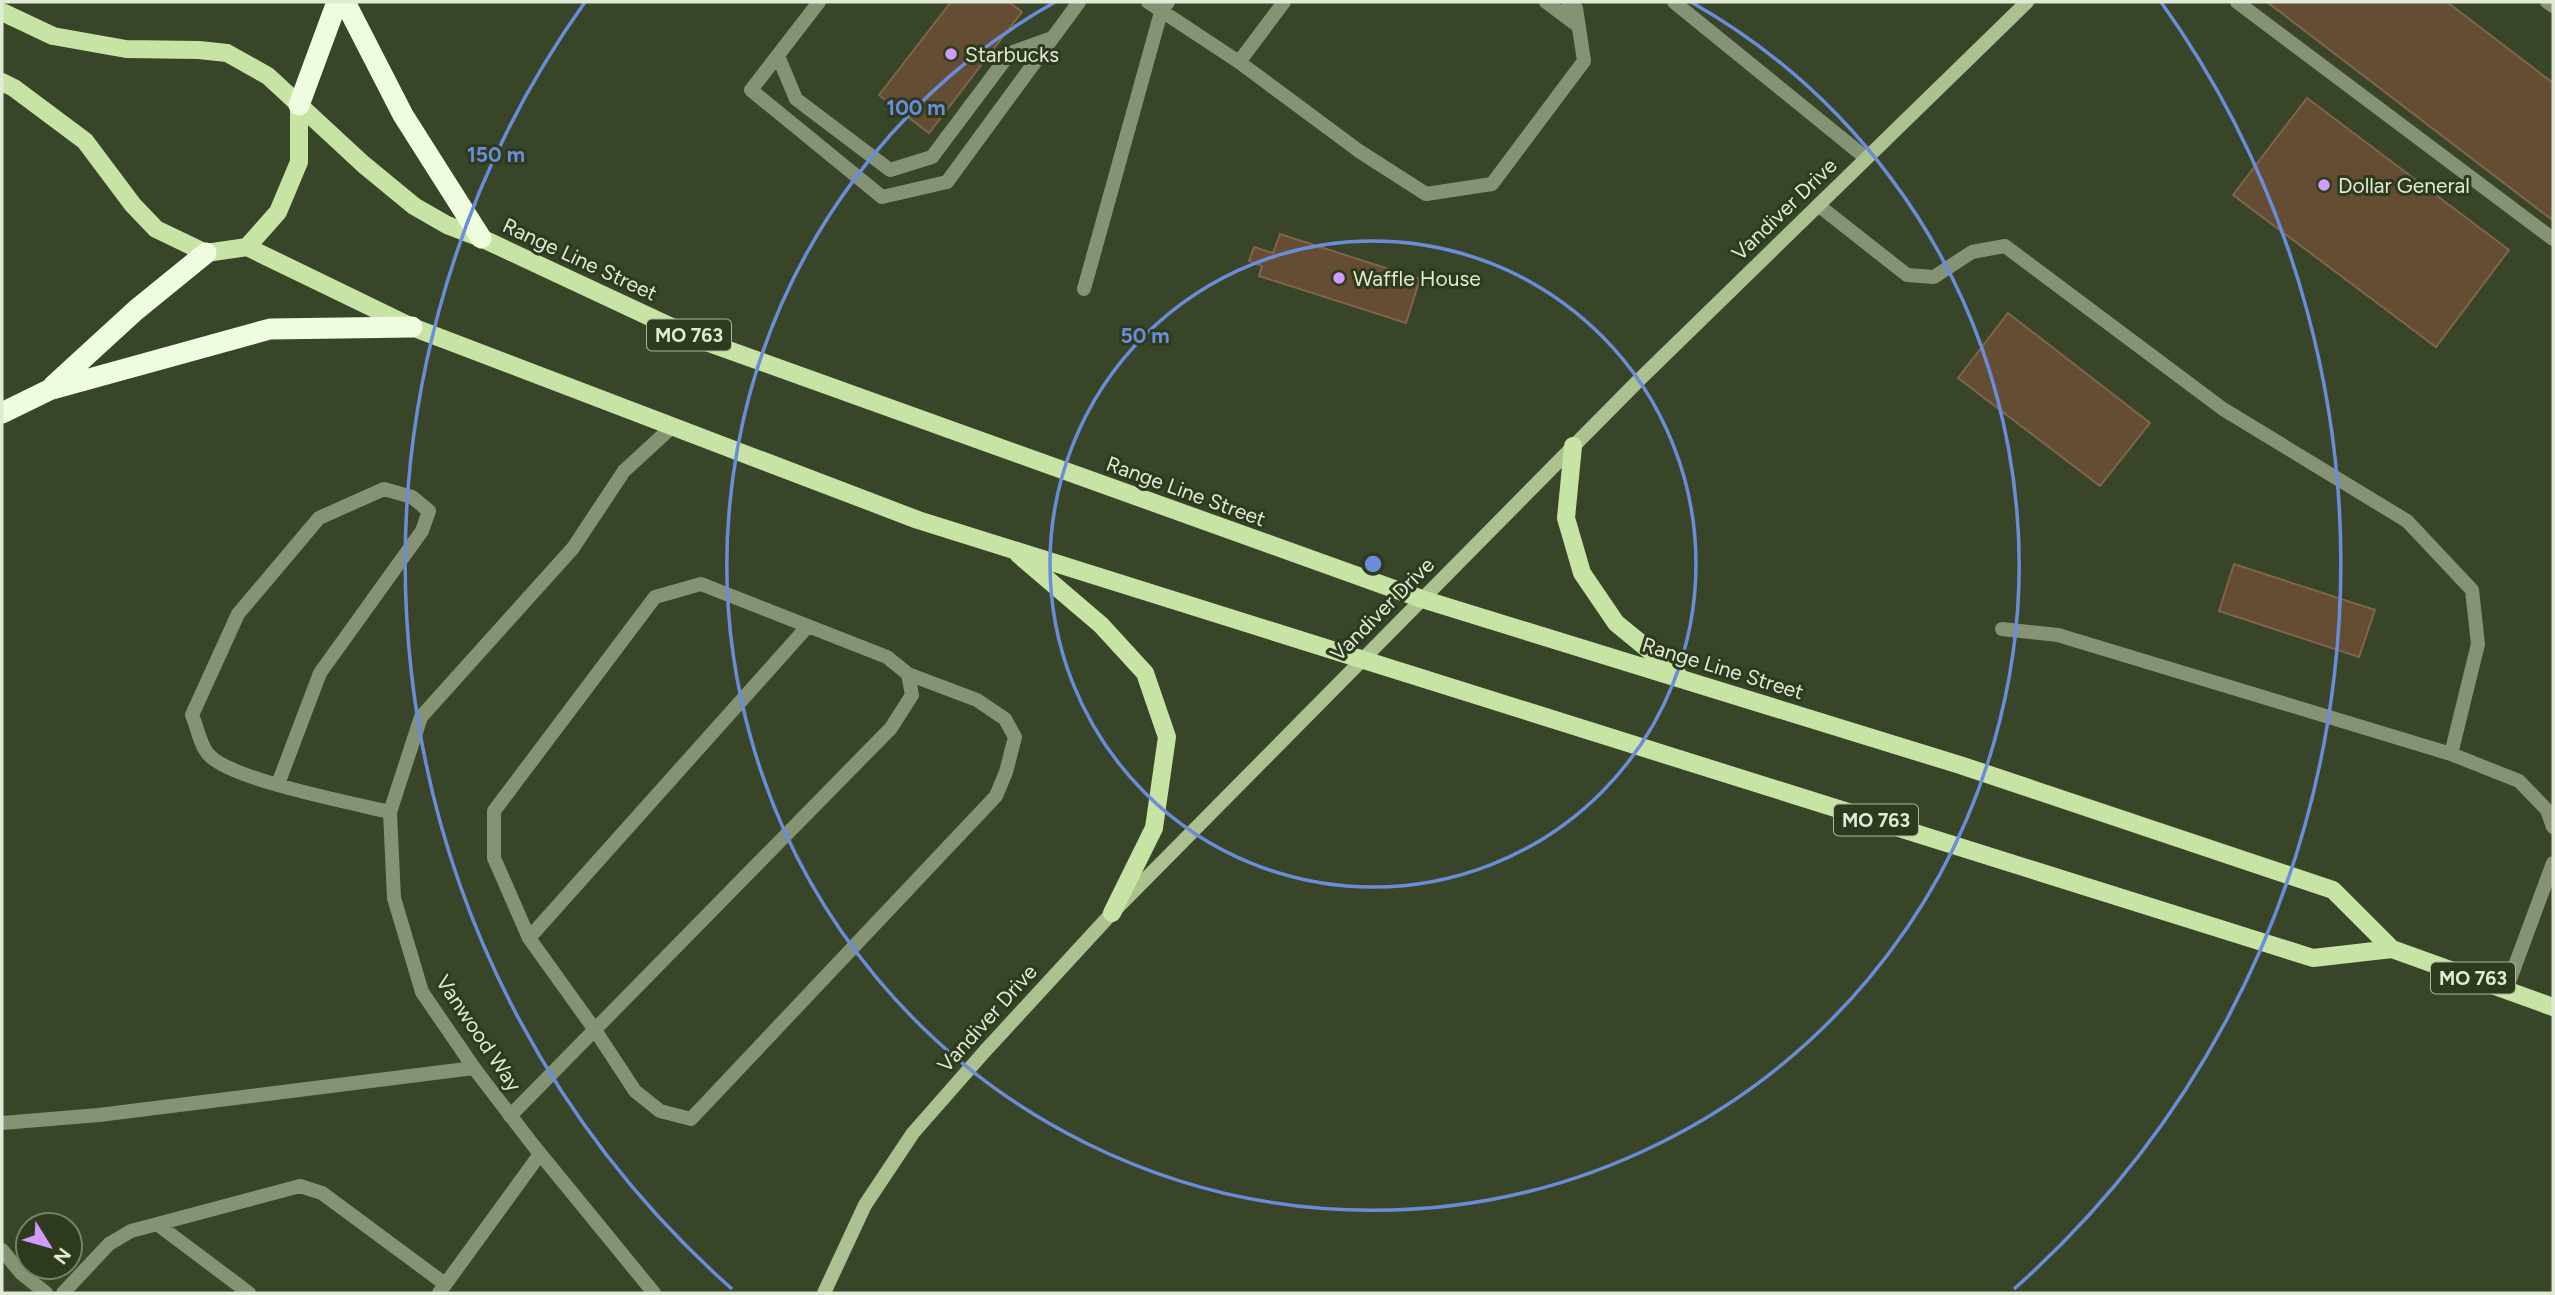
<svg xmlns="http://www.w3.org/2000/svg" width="2555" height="1295" font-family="Figtree,sans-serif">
<rect width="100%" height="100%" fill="#384528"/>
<path fill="#654d34" stroke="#7e654b" stroke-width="2" d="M951,2H1009L1022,12L929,133L879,95Z
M2267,2H2447L2553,83V216L2551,219Z
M2307,98L2509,250L2436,347L2233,195Z
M1280,234L1420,279L1406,323L1259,276L1262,266L1249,261L1254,247L1273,253Z
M2008,313L2150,423L2100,486L1958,378Z
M2234,564L2375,610L2359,657L2219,611Z"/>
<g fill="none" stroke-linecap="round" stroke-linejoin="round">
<path stroke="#859374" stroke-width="14" d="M819,2L751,90L882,197L947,182L1079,2
M1148,2L1239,62L1359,151L1426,194L1492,184L1584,61L1576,8L1568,2
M1546,2L1578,26
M1674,2L1866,158
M2237,2L2553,239
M2547,2L2553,6
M778,56L796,99L890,170L932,157L1010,53L1052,38
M1239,62L1284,2
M1818,205L1907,275L1934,277L1972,252L2005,246L2223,409L2407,521L2472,590L2478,644L2451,754
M1084,289L1161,12L1168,2
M2002,629L2058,635L2451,754L2519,781L2547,810L2553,827
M278,784L320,673L422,531L429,511L412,497L384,489L319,518L238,614L192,715C197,726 200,746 209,755C232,780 352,803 390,812
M529,938L808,626
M2506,990L2553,863
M510,1116L891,728L912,695L908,674L887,657L701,584L655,597L494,811V858L529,938L595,1030L635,1091L660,1111L691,1119L996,796L1006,772L1015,737L1005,719L977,700L908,674
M2,1123L99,1115L474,1068
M157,1224L249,1293
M2,1250L21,1273L46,1293
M63,1293L109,1244L131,1231L300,1186L322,1193L445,1284
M439,1293L540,1154"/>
<path stroke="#859374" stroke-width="14" d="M654,1293L533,1145L474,1068L422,992L394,898L390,812L421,717L573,548L624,471L673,426"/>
<path stroke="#abc190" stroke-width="14" d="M824,1293L865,1205L913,1133L985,1051L1112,913L1640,379L2027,2"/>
<path stroke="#c8e4a5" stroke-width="18" d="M2,12L53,36L126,49L199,50L227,53L268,76L363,164L414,206L447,225L481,238L695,338L1422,599L1960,765L2333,890L2392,949L2553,1007
M2,82L14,88L85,141L133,205L156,229L206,253L247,247L412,327L918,520L2313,958L2392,949
M247,247L278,212L299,162V105
M1573,446L1566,518L1582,573L1616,623L1677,673
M1018,554L1101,625L1145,673L1167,737L1154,828L1112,913"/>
<path stroke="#effcdf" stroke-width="21" d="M345,2L403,115L481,238
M299,105L337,2
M53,386L136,310L206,253
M2,413L49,390L270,329L412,327"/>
</g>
<g fill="none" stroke="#6b8cd8" stroke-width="3.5">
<circle cx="1373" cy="564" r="323"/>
<path d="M1691 2A646 646 0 1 1 1055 2"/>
<path d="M732 1289A968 968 0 0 1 585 2M2161 2A968 968 0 0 1 2014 1289"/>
</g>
<g fill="#d09dfe" stroke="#2e3a1e" stroke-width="2.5">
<circle cx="951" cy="54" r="7"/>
<circle cx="2324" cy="185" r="7"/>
<circle cx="1339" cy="278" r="7"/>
</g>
<g text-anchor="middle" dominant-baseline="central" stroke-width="6" stroke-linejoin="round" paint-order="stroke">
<g fill="#2e3a1e" stroke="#abb4a0" stroke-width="2">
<rect x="647" y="319.5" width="84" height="31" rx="5"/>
<rect x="1834" y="804.5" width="84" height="31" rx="5"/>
<rect x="2431" y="962.5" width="84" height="31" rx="5"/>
</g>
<g font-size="19" font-weight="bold" fill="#e1e9d7">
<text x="689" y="335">MO 763</text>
<text x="1876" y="820">MO 763</text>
<text x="2473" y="978">MO 763</text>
</g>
<g font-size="21" fill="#e1e9d7" stroke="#2e3a1e" text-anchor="start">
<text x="965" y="54">Starbucks</text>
<text x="2338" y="185">Dollar General</text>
<text x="1353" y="278">Waffle House</text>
</g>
<g font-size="21" fill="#e1e9d7" stroke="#2e3a1e">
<text transform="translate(1784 209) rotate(-44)">Vandiver Drive</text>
<text transform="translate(580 259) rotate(25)">Range Line Street</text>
<text transform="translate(1186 491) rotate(20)">Range Line Street</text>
<text transform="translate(1382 609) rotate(-45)">Vandiver Drive</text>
<text transform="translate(1723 668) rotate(17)">Range Line Street</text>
<text transform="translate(987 1018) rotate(-48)">Vandiver Drive</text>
<text transform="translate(479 1033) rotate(56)">Vanwood Way</text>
</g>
</g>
<circle cx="1373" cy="564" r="10" fill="#6b8cd8" stroke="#2e3a1e" stroke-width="3.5"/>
<g font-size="21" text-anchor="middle" font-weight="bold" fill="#6b8cd8" stroke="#2e3a1e" stroke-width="6" stroke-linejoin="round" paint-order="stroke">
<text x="916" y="115">100 m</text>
<text x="496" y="162">150 m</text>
<text x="1145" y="343">50 m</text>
</g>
<rect width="2555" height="1295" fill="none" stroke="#e1e9d7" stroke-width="7"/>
<g transform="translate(49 1246) rotate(127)"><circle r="33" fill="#2e3a1e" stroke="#768068" stroke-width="2"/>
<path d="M0-5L12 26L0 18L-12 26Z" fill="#d09dfe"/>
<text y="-10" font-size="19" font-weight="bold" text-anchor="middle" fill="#e1e9d7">N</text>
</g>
</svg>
